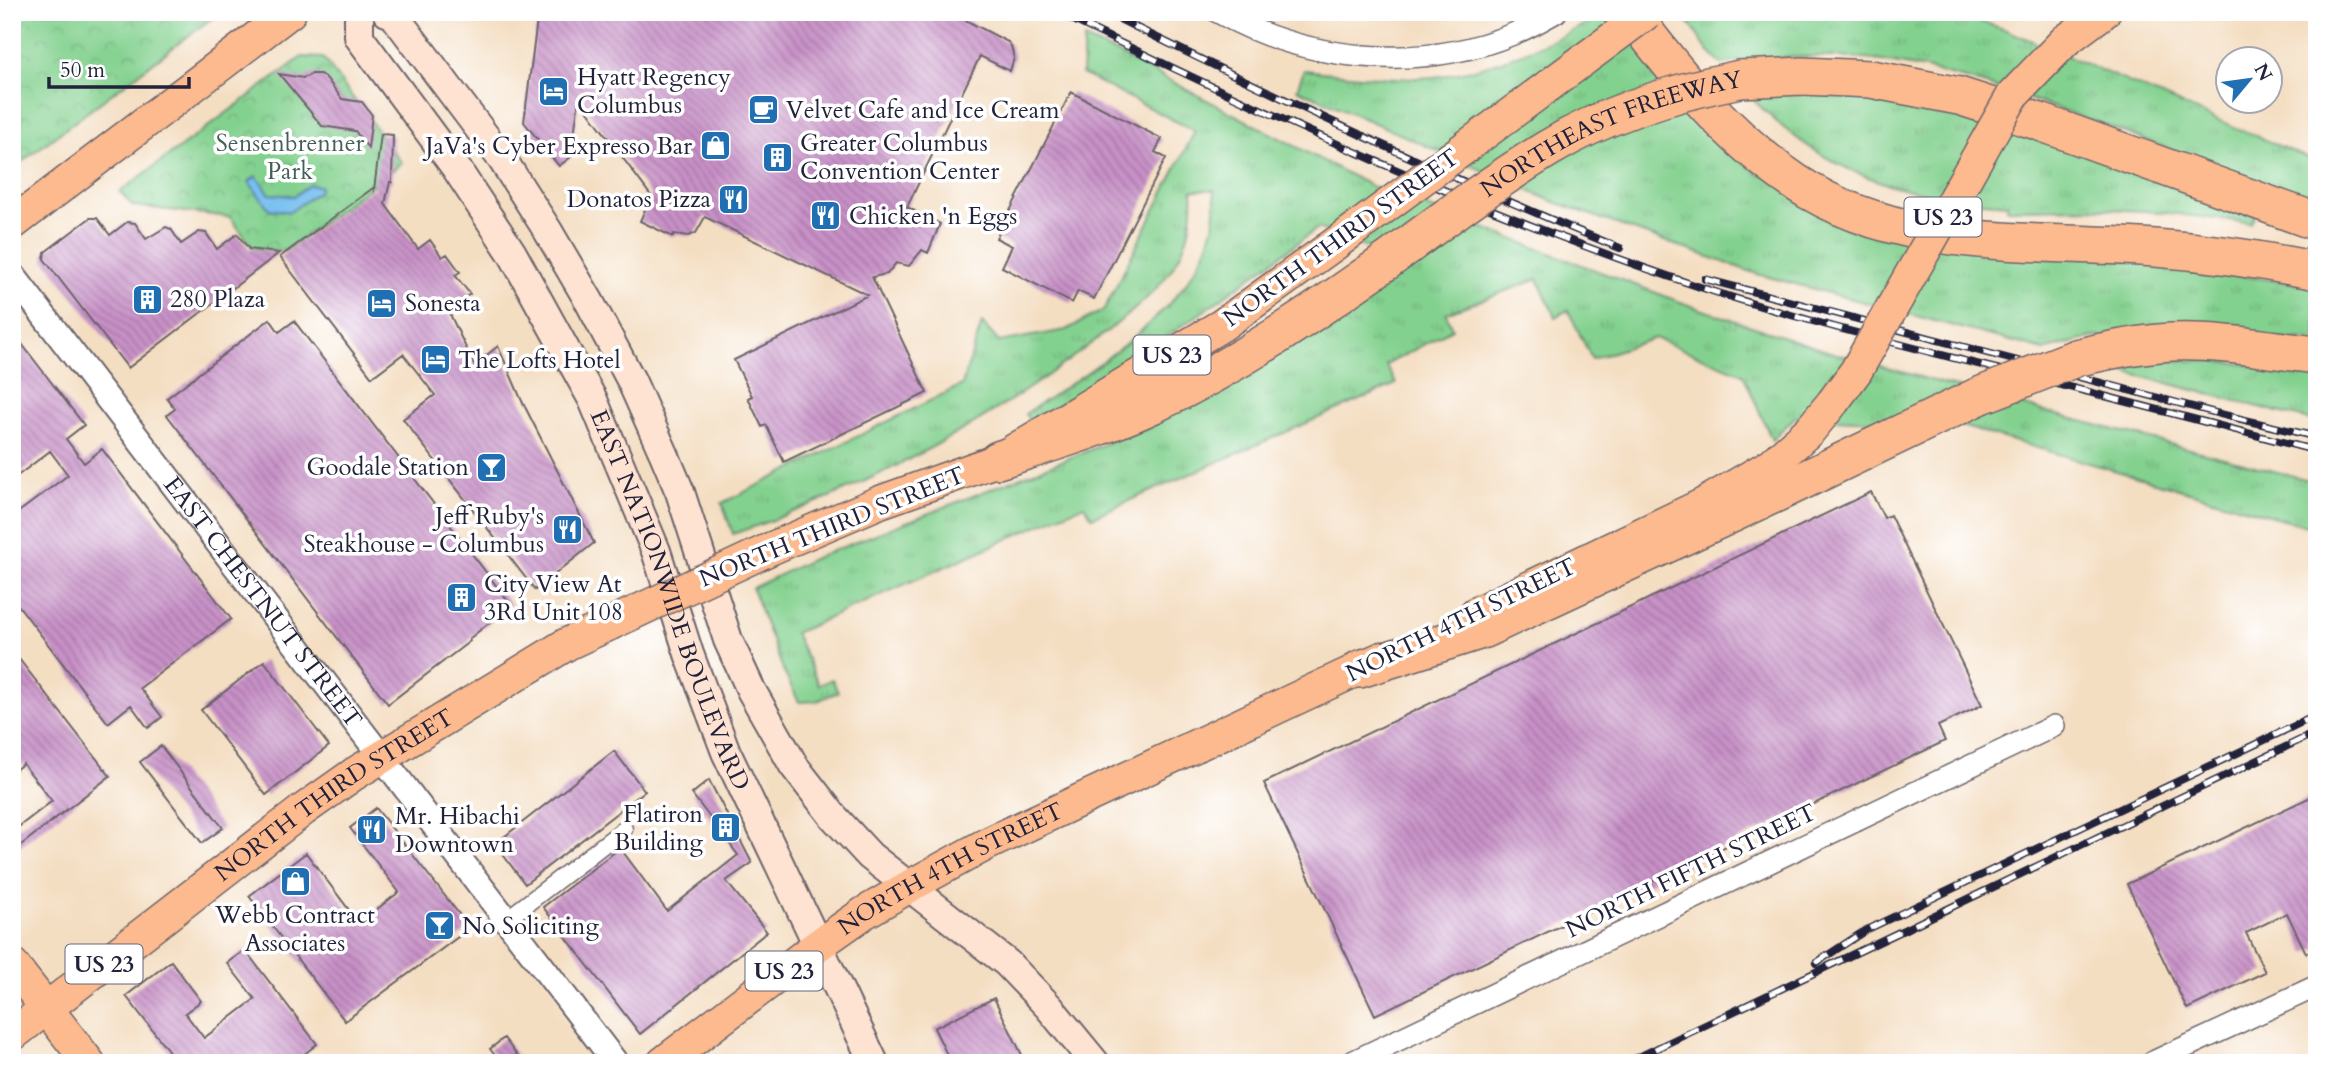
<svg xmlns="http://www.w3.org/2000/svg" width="2329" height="1075" font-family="Cardo,serif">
<defs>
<pattern id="grass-tufts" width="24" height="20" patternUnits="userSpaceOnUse" patternTransform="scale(1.75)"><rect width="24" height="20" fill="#83d18f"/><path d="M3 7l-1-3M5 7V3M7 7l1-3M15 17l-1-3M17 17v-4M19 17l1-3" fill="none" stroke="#71b37c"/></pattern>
<pattern id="park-crowns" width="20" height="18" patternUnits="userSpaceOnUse" patternTransform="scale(1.75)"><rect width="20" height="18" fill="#83d18f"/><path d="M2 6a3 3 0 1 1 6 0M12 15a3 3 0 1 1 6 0" fill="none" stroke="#71b37c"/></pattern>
<pattern id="building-back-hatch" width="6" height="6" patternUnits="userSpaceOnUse" patternTransform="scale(1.75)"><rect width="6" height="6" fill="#c891c7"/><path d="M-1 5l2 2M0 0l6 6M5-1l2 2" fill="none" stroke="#a276a3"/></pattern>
</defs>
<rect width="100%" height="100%" fill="#fff"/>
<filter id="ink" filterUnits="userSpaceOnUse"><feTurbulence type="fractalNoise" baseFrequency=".0143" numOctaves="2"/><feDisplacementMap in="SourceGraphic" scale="14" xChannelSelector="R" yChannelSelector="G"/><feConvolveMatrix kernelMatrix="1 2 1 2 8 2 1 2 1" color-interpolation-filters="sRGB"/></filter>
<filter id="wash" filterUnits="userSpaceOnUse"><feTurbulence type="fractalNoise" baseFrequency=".00686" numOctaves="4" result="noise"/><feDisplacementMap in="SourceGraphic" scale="28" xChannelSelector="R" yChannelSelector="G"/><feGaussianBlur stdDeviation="1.57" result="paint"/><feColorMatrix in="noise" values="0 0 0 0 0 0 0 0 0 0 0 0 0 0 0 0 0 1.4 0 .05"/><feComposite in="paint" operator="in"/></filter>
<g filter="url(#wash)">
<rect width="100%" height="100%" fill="#f4dec2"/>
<path fill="url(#grass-tufts)" stroke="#527a65" stroke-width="2" d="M1596,12H1612L1756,173L2102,257L2317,286V340L2094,337L2044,350L1757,274L1552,201L1297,89L1304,70C1342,74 1379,79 1417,78C1474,77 1548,45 1598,17Z
M1682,12H1953L2006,30L2317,162V202C2245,176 2173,150 2101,124C2022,96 1939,65 1854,58C1811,54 1764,58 1721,64L1708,51Z
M1084,39L1119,54L1371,186L1694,307L1833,353L2054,414L2317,482V529L1958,425L1795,417L1772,440L1743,374L1655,338L1592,359L1568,310L1555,317L1538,279L1446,313L1452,329L1386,365L1396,384L1092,517L1084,505L795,633L819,685L832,679L838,692L817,701L799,702L784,672L752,588L815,558L1140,430L1408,264L1318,228L1204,311L1099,382L1030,421L1025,414C1095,367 1229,289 1214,190H1192C1194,219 1188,246 1171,270C1150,300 1117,324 1089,345C982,427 860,491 733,534L722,503L962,385L982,323L999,342L1066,330L1104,310L1195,131L1082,74Z
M1833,91L1920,104L2026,131L2255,214L2251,223L2160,212L2090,208L2007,209V204C1900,196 1824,175 1749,95Z
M2210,360L2317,373V422L2113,369L2159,361Z"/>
<path fill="url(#park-crowns)" stroke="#527a65" stroke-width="2" d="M12,12H220L12,169Z
M302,57L323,58L402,163L285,251L253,248L230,217L133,206L120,192Z"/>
<path fill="#78c0f0" stroke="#4d7196" stroke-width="2" d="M256,176L270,194L294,196L309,185L320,186L319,191L290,212L269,209L249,182Z"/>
<g id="blocks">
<path fill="url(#building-back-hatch)" d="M538,12H950L1008,42L1011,46L1014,58L1010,71L980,56L907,207L940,224L928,253L922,250L909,266L896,263L887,274L872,277L927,393L784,462L766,425L762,427L748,398L752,396L734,360L868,295L705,217L696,233L689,236L674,234L673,237L640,221L651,196L579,99L571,157L559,166L524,122Z
M279,74L303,78L312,74H320L327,79L342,99L362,102L372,115L368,148L355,131L322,126Z
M1071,92L1162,139L1155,152L1166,158L1094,299L1078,291L1072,303L1002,267L1012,246L996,238Z
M381,134L393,135L392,182H390L385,204L418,249L430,240L442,257L447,254L460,272L455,275L470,294L448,310L474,365L498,346L521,399L594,543L535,590L403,419L435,395L424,381L403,354L372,377L280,257L373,188L374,190Z
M90,218H97L110,235L127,222L135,223L146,239L166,227L171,229L181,244L199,232L206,233L217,249L237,234L249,249L279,253L128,368L44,259L45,252Z
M270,319L279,332L294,321L511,605L469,639L470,641L388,704L167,415L175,409L167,398Z
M12,331L84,425L66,439L84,463L102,449L231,619L140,688L162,717L148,728L131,705L108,723L12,597V517L68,475L50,451L12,480Z
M1871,492L1884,518L1890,515L1982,705L1938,726L1945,741L1375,1015L1264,783Z
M12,650L110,776L12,852V832L52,801L23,764L12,772Z
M264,661L329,746L266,795L201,710Z
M161,746L223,828L202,843L140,762Z
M614,751L645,791L525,884L495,844Z
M709,780L752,863L726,881L767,932L640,1034L543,907L620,848L667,911L738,855L692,794Z
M2317,794V948L2306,953L2287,913L2246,933L2265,972L2187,1009L2127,884Z
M376,808L470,928L345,1021L249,896L306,853L359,923L399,892L350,828Z
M245,950L317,1044L293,1063H178L126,996L171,961L201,1001L185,1013L204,1038L255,999L227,963Z
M994,998L1026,1063H951L934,1028Z
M504,1038L523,1063H501L490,1049Z"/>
</g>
</g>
<g filter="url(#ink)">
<use href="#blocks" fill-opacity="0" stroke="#6c646a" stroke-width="2"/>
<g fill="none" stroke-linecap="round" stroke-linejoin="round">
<defs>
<path id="pedestrian" d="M507,919L624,829"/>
<path id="minor" d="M1218,12C1305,61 1419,73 1513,34C1528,28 1542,20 1556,12
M1350,1063L2054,726
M2151,1063L2317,986"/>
<g id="tertiary">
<path id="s1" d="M12,274L616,1063"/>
</g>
<g id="secondary">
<path id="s2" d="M359,12V37L456,168L512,253L593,400L656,551L689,654L726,752L874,1063"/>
<path d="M387,12L393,14L502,159L548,231L589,301L631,380L664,454L680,492L728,640L751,690L794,766L833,816L870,856L1007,963L1049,1007L1095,1063"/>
</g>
<g id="primary">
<path d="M2065,41L2104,12"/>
<path d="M12,224L290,12"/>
<path d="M772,548L880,502L998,460L1222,325L1339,241"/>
<path d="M1476,613L1702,505L1772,464L1810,430L1833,402"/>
<path d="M12,964L89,1063"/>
<path id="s3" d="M12,1035L303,810L354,774L567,644L610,624"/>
<path id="s4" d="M663,1063L817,946L864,913L910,886L985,845L1382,658"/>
</g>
<path id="motorway" d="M1630,12C1678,76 1728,137 1795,182C1901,253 2034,239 2155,248C2209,252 2263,260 2317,271
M1740,79L1802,76L1871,79L1959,96L2040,122L2317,222
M2076,358C2108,350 2139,344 2172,342C2220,340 2269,350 2317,355
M998,460C1051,443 1104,427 1154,404C1238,365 1312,314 1387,261
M1360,669L1482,630L1783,490L1979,396"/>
</defs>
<use href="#pedestrian" stroke="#6c646a" stroke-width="19"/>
<use href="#minor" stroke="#6c646a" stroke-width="24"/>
<use href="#tertiary" stroke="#6c646a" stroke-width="28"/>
<use href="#secondary" stroke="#6c646a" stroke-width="32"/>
<use href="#primary" stroke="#6c646a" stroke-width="35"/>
<use href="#motorway" stroke="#6c646a" stroke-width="40"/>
<use href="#pedestrian" stroke="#fff" stroke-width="16"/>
<use href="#minor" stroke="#fff" stroke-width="21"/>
<use href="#tertiary" stroke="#fff" stroke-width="24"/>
<use href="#secondary" stroke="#fee3d2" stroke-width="28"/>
<use href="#primary" stroke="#fcba8e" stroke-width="32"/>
<use href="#motorway" stroke="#fcba8e" stroke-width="37"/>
<defs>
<path id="rail" d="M1057,12C1266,114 1478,213 1700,287C1787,316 1876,338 1965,361C2083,390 2200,421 2317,451
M1105,12C1274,96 1445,177 1620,248
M1705,279L2220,414L2317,437
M1816,963L1866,930L2317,715
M1626,1063L2317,732"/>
</defs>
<use href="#rail" stroke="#22223b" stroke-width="8"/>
<use href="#rail" stroke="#fff" stroke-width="5" stroke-dasharray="16" stroke-linecap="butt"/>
<defs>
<path id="primary-bridge" d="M1339,241L1648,12
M1833,402L1856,371L2013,95L2065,41
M610,624L772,548"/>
<g id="motorway-bridge">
<path id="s5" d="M1387,261C1440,222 1493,182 1549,148C1607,113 1674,92 1740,79"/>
<path d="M1979,396L2076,358"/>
</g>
</defs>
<use href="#primary-bridge" stroke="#6c646a" stroke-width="35" stroke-linecap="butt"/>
<use href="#motorway-bridge" stroke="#6c646a" stroke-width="40" stroke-linecap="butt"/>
<use href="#primary-bridge" stroke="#fcba8e" stroke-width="32"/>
<use href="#motorway-bridge" stroke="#fcba8e" stroke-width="37"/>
</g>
</g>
<defs>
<symbol id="hotel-square" viewBox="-11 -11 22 22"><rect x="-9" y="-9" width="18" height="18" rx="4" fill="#1f6fb2" stroke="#fff"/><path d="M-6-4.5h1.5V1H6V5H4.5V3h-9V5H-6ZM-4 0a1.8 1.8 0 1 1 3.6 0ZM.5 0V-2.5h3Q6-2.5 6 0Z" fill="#fff"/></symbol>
<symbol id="cafe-square" viewBox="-11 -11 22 22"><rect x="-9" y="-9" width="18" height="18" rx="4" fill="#1f6fb2" stroke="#fff"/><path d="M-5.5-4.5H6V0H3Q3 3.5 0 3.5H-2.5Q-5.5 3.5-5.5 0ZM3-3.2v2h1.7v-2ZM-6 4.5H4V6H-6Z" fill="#fff"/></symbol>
<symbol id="shop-square" viewBox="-11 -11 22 22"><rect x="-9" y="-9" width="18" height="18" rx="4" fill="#1f6fb2" stroke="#fff"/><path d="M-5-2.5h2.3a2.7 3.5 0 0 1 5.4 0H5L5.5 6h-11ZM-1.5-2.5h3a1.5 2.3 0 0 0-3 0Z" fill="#fff"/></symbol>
<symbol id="building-square" viewBox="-11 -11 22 22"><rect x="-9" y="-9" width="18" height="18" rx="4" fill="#1f6fb2" stroke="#fff"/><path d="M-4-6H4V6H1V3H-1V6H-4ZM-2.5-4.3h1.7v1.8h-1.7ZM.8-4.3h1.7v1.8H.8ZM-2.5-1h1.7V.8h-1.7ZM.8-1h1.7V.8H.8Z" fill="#fff"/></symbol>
<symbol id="restaurant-square" viewBox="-11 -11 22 22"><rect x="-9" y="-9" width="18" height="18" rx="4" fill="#1f6fb2" stroke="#fff"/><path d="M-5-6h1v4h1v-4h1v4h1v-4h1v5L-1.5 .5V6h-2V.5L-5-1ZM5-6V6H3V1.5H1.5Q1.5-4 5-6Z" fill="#fff"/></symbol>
<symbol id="bar-square" viewBox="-11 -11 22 22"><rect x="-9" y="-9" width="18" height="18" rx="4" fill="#1f6fb2" stroke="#fff"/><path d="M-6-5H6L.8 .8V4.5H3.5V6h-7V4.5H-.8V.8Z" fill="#fff"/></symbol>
</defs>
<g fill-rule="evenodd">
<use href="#hotel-square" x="536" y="74" width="35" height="35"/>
<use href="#cafe-square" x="746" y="92" width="35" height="35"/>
<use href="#shop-square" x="698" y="128" width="35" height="35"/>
<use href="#building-square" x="760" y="140" width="35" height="35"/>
<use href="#restaurant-square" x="716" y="182" width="35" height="35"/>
<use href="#restaurant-square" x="808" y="198" width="35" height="35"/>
<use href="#building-square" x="130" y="282" width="35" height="35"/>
<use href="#hotel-square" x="364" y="286" width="35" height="35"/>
<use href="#hotel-square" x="418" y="342" width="35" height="35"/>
<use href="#bar-square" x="474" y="450" width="35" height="35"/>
<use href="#restaurant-square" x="550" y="512" width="35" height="35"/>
<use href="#building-square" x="444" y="580" width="35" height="35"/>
<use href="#building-square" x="708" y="810" width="35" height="35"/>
<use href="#restaurant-square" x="354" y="812" width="35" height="35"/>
<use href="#shop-square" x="278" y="864" width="35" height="35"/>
<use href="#bar-square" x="422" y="908" width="35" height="35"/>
</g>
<g text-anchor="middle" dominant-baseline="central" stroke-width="7" stroke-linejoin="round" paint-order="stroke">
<g fill="#fff" stroke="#646476" stroke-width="2">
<rect x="1904.5" y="197.5" width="77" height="39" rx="5"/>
<rect x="1133.5" y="335.5" width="77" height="39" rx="5"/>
<rect x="65.5" y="944.5" width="77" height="39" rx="5"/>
<rect x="745.5" y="951.5" width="77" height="39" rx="5"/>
</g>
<g font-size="23" font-weight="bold" fill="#22223b">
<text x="1943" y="217">US 23</text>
<text x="1172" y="355">US 23</text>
<text x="104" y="964">US 23</text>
<text x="784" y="971">US 23</text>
</g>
<g font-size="24" fill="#22223b" stroke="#fff" text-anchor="start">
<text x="577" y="77">Hyatt Regency<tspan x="577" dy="28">Columbus</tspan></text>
<text x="786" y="110">Velvet Cafe and Ice Cream</text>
<text x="800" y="143">Greater Columbus<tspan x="800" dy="28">Convention Center</tspan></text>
<text x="692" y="146" text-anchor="end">JaVa's Cyber Expresso Bar</text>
<text x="711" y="199" text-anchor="end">Donatos Pizza</text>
<text x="849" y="216">Chicken 'n Eggs</text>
<text x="170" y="299">280 Plaza</text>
<text x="405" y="303">Sonesta</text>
<text x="458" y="360">The Lofts Hotel</text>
<text x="469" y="467" text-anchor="end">Goodale Station</text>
<text x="544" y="516" text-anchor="end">Jeff Ruby's<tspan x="544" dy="28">Steakhouse - Columbus</tspan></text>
<text x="484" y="584">City View At<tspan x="484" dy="28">3Rd Unit 108</tspan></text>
<text x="703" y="814" text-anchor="end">Flatiron<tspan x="703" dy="28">Building</tspan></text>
<text x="395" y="816">Mr. Hibachi<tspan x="395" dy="28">Downtown</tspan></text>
<text x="295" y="915" text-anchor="middle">Webb Contract<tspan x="295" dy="28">Associates</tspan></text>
<text x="462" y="926">No Soliciting</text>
</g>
<g font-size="24" fill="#22223b" stroke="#fff">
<text stroke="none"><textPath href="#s5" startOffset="261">NORTHEAST FREEWAY</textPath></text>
<text transform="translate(1341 238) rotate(-36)">NORTH THIRD STREET</text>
<text transform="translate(832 527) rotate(-22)">NORTH THIRD STREET</text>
<text stroke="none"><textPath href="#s2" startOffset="672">EAST NATIONWIDE BOULEVARD</textPath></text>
<text stroke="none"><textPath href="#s1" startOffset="413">EAST CHESTNUT STREET</textPath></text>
<text transform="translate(1461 620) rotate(-26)">NORTH 4TH STREET</text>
<text stroke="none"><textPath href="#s3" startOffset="402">NORTH THIRD STREET</textPath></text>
<text stroke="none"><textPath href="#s4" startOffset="348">NORTH 4TH STREET</textPath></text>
<text transform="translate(1691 871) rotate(-26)">NORTH FIFTH STREET</text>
</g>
<g font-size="24" fill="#445f58" stroke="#fff">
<text x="290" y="143">Sensenbrenner<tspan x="290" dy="28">Park</tspan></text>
</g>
</g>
<rect width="2329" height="1075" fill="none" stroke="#fff" stroke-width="42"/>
<g transform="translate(2249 80) rotate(61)"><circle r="33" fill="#ffffff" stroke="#a7a7b1" stroke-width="2"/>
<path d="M0-5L12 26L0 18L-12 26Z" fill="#1f6fb2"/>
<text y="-10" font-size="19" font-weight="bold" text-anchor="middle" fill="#22223b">N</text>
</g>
<path d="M49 77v10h140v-10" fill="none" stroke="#22223b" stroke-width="3.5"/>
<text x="60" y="77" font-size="21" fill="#22223b" stroke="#ffffff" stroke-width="5" paint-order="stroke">50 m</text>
</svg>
